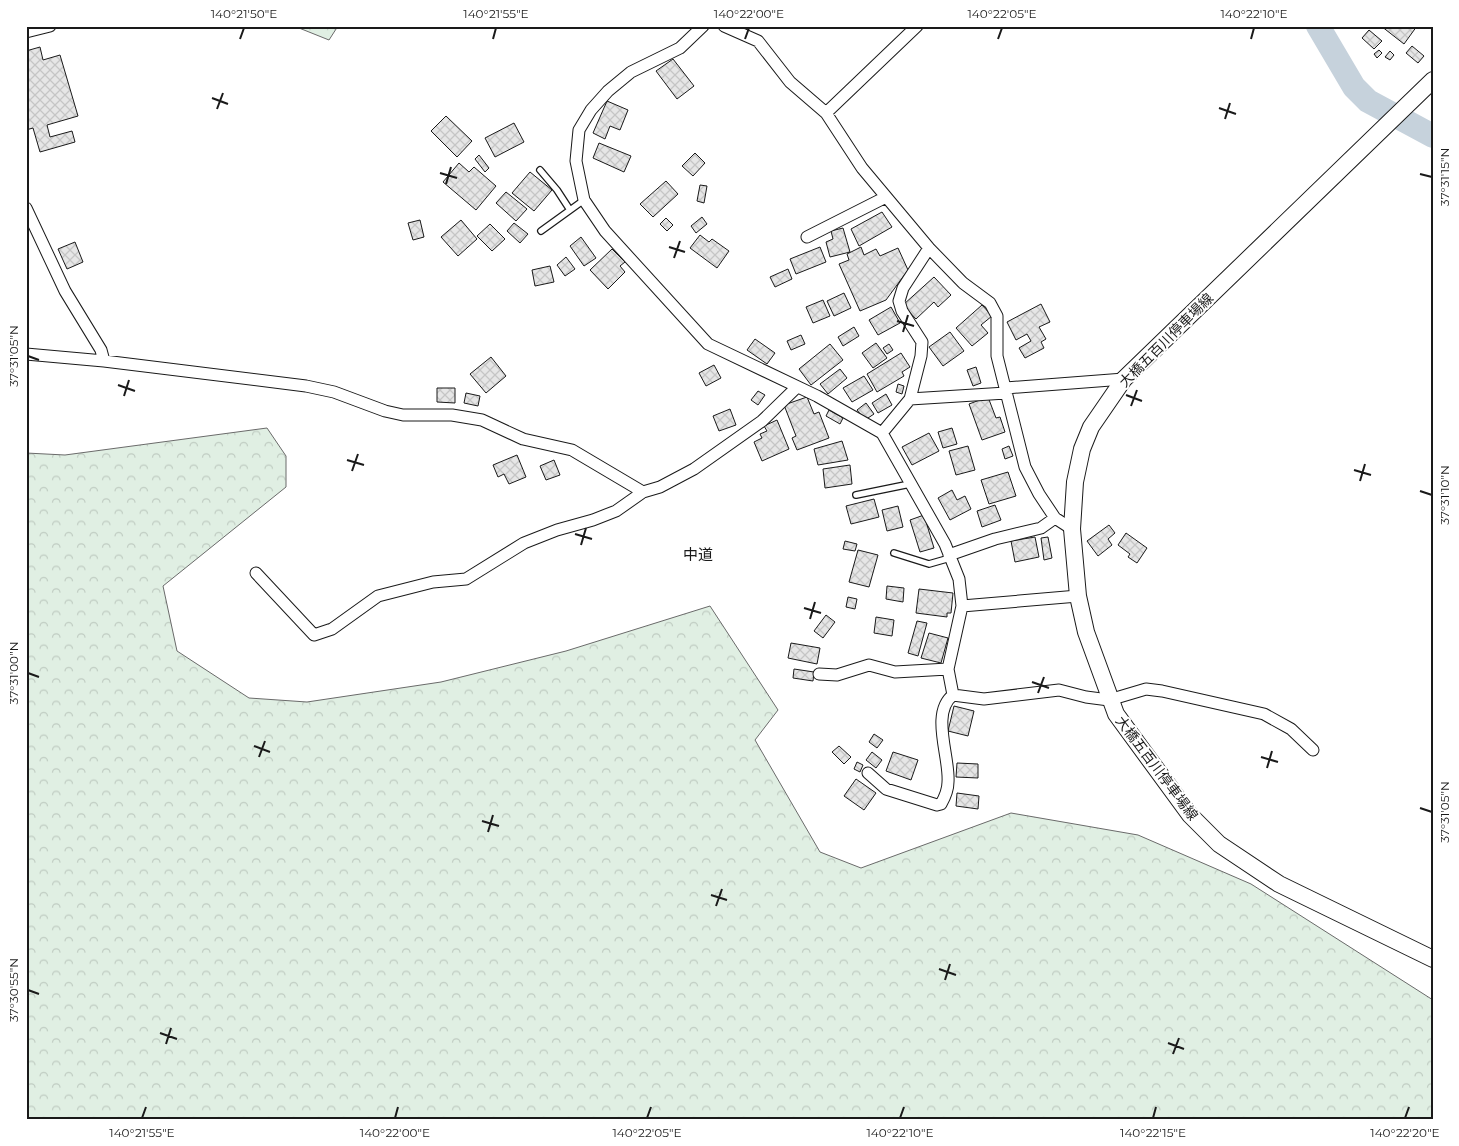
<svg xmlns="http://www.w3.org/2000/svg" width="1459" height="1146" font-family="Montserrat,'Noto Sans JP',sans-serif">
<defs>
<pattern id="forest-crowns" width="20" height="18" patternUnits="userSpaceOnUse" patternTransform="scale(1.25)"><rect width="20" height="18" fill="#e0efe3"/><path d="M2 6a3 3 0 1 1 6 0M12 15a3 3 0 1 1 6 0" fill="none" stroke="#c0ccc2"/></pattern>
<pattern id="building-cross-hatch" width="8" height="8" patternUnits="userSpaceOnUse" patternTransform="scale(1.25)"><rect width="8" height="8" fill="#e6e6e6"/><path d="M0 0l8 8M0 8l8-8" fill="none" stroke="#c5c5c5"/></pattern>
</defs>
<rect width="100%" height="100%" fill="#fff"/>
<path fill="url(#forest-crowns)" stroke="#6a6a6a" d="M294,26H338L329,40Z
M267,428L286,456V487L163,586L177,651L249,698L307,702L441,682L566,651L710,606L778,710L755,740L820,852L861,868L1011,813L1138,835L1251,884L1433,1000V1120H26V453L65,455Z"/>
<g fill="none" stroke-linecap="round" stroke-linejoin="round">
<path stroke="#c6d2dc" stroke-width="24" d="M1318,26L1354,87L1368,101L1433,136"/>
</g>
<path fill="url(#building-cross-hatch)" stroke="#1a1a1a" d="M1381,26H1417L1404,44Z
M1369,30L1382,41L1374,49L1362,38Z
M1412,46L1424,56L1418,63L1406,53Z
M40,47L43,60L60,55L78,116L47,125L50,137L72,131L75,142L40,152L33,128L26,130V51Z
M1379,50L1382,53L1377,58L1374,54Z
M1390,51L1394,55L1390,60L1385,57Z
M673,59L694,86L677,99L656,71Z
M607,101L628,110L620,130L610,126L605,139L593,133Z
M446,116L472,141L457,157L431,131Z
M514,123L524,142L495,157L485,138Z
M599,143L631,156L624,172L593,158Z
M695,153L705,163L693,176L682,166Z
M479,155L489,168L485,172L475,159Z
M459,163L469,172L474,167L496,186L476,210L443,182Z
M530,172L552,190L534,211L512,193Z
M666,181L678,194L653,217L640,204Z
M700,185L707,186L704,203L697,201Z
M506,192L527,209L516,221L496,203Z
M882,212L892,227L859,246L851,229Z
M702,217L707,224L696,233L691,226Z
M666,218L673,225L667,231L660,224Z
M420,220L424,237L413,240L408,223Z
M461,220L477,239L458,256L441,237Z
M514,223L528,234L520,243L507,231Z
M490,224L505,239L492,251L477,236Z
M843,228L850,252L830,257L826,242L833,239L831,231Z
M700,235L709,242L712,239L729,251L717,268L690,248Z
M581,237L596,258L584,266L570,246Z
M75,242L83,262L67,269L58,249Z
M820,247L826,262L796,274L790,259Z
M861,247L864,255L876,249L880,256L898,248L908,270L886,300L860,311L839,264L849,260L847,254Z
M612,249L625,262L620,266L625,272L608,289L590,270Z
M566,257L575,269L565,276L557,265Z
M550,266L554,282L535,286L532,270Z
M788,269L792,279L775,287L770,277Z
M934,277L951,295L938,307L934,302L916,319L903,305Z
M844,293L851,308L834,316L827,301Z
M823,300L830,316L813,323L806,307Z
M1041,304L1050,322L1039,327L1046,339L1041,342L1044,348L1025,358L1019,348L1031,341L1027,334L1016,340L1007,322Z
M982,305L992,316L981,325L988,333L972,346L956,328Z
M891,307L900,323L878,335L869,320Z
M854,327L859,336L843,346L838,337Z
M950,332L964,351L943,366L929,347Z
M801,335L805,344L791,350L787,341Z
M755,339L775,353L767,364L747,350Z
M876,343L887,358L873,368L862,353Z
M830,344L843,360L811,385L799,369Z
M889,344L893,350L887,354L883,348Z
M901,353L910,367L902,372L904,376L877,392L867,374Z
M491,357L506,376L486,393L470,374Z
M714,365L721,378L706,386L699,373Z
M976,367L981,383L973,386L967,370Z
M840,369L847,378L828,394L820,384Z
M864,376L873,390L852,402L843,388Z
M898,384L904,386L902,394L896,392Z
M437,388H455V403L437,402Z
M758,391L765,395L758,405L751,400Z
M466,393L480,396L478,406L464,403Z
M886,394L892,405L878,413L872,403Z
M807,397L814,414L819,412L829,438L797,450L792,438L796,436L784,405Z
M988,397L996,418L1000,417L1005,432L982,440L969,404Z
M866,403L874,414L865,420L857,410Z
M730,409L736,425L719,431L713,416Z
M829,410L843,418L840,424L826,416Z
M777,420L789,449L762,461L754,442L762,438L760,434L767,431L764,426Z
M952,428L957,444L943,448L938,432Z
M929,433L939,451L912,465L902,447Z
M842,441L848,460L818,465L814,449Z
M968,446L975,470L956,475L949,451Z
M1009,446L1013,456L1005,459L1002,449Z
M517,455L526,477L509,484L504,474L498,477L493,465Z
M554,460L560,475L546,480L540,466Z
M850,465L852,484L825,488L823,469Z
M1008,472L1016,496L989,504L981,480Z
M952,490L957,500L965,496L971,509L950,520L938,498Z
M874,499L879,517L851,524L846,506Z
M995,505L1001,520L982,527L977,511Z
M898,506L903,527L887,531L882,510Z
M924,515L934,548L920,552L910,520Z
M1109,525L1115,533L1108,539L1112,545L1098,556L1087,541Z
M1126,533L1147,548L1137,563L1128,557L1130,554L1118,545Z
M1035,537L1039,557L1015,562L1011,541Z
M1048,537L1052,558L1044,560L1041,538Z
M845,541L857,544L855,551L843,549Z
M858,550L878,555L869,587L849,582Z
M887,586L904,588L903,602L886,599Z
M919,589L953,593L951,613H947V617L916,613Z
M848,597L857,599L855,609L846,607Z
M826,615L835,622L823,638L814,631Z
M876,617L894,620L892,636L874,633Z
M917,621L927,623L918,656L908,653Z
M929,633L948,638L941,663L921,658Z
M791,643L820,648L817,664L788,658Z
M794,669L814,672L813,681L793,678Z
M954,706L974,711L968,736L948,731Z
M874,734L883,740L877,748L869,742Z
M839,746L851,757L844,764L832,752Z
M872,752L882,760L876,768L866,760Z
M893,752L918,760L911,780L886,771Z
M857,762L863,765L860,772L854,769Z
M957,763L978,764V778L956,777Z
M856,779L876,793L864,810L844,796Z
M957,793L979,796L978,809L956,806Z"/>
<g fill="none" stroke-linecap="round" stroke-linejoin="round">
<defs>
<path id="lane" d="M540,170L557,190L570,210
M541,231L584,200
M856,495L910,484
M894,553L929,564L950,558"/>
<path id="street" d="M703,26L680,48L631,72L608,91L591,110L579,130L576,161L584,200L605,231L708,344L817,396L882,433L945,544L959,579L962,606L948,669L953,695L984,699L1059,690L1086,697L1109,700L1146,689L1162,691L1264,714L1291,729L1313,750
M724,26L758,41L790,82L826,113L862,168L929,248L963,283L990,303L997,316V356L1025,467L1039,494L1055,518L1072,529
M26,32L50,26
M826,113L917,26
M26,208L65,291L101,350L104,361
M807,237L886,197
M26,354L104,361L306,386L334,392L385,411L403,415H452L482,420L523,439L572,450L643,492
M1006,388L1124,379
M910,399L1006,393
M882,433L910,399L921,356L922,342L902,311L899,301L903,288L929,248
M949,555L995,539L1041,528L1055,518
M256,573L314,635L332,629L378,596L433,582L466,579L524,543L557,530L593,520L616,511L643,492L660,487L694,469L762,421L797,387
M962,606L1078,596
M819,674L837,675L869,665L895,672L948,669
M868,773L886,789L937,805L941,804C945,797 948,790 948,782C950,757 930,713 953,695"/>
<path id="secondary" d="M1433,80L1124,379L1091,427L1082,449L1075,482L1072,529L1078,596L1086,632L1116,714L1190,815L1219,844L1279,884L1433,959"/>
</defs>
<use href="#lane" stroke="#1a1a1a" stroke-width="8"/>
<use href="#street" stroke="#1a1a1a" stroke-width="13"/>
<use href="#secondary" stroke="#1a1a1a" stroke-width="18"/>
<use href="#lane" stroke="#fff" stroke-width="5.5"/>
<use href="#street" stroke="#fff" stroke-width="11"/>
<use href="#secondary" stroke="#fff" stroke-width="16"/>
</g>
<path fill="none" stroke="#1a1a1a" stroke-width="2" d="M240,39L244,28M493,39L496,28M745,39L749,28M998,39L1002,28M1251,39L1254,28M212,98L228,104M1219,108L1236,114M217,109L223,93M1225,119L1230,103M440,173L457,178M1420,174L1432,177M446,184L451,167M669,247L685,252M674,258L680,241M897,321L914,326M903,332L908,315M28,356L39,360M118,385L135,391M1126,395L1142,401M124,396L129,380M1131,406L1137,390M347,460L364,465M1354,470L1371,475M352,471L358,454M1360,481L1365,464M1420,491L1432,495M575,534L592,539M581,545L586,528M804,608L821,613M810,619L815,602M28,673L39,677M1032,682L1049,688M1038,693L1044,677M254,746L270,752M259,757L265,741M1261,757L1278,762M1267,768L1272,751M1420,808L1432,812M482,821L499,826M488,832L493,815M711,895L727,900M716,906L722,889M939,969L956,975M945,980L950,964M28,990L39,994M160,1033L177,1039M1168,1043L1184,1049M166,1044L171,1028M1173,1054L1179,1038M142,1118L146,1107M395,1118L398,1107M647,1118L651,1107M900,1118L904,1107M1153,1118L1156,1107M1405,1118L1409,1107"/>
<g text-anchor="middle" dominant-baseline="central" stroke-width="4" stroke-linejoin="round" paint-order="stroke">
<g font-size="14" fill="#1a1a1a" stroke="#fff">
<text transform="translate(1166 340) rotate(-45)">大橋五百川停車場線</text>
<text transform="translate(1157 768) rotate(53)">大橋五百川停車場線</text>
</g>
<g font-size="15" fill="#1a1a1a" stroke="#fff">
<text x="698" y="554">中道</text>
</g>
</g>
<rect width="1459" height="1146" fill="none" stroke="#ffffff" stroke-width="55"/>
<rect x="28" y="28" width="1404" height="1090" fill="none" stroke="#1a1a1a" stroke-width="2"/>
<g font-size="12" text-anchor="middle" fill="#1a1a1a">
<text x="244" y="18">140°21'50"E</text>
<text x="496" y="18">140°21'55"E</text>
<text x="749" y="18">140°22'00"E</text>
<text x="1002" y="18">140°22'05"E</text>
<text x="1254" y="18">140°22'10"E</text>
<text transform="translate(1445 177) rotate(-90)" y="4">37°31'15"N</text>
<text transform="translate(14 356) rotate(-90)" y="4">37°31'05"N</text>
<text transform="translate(1445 495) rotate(-90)" y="4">37°31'10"N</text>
<text transform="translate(14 673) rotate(-90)" y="4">37°31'00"N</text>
<text transform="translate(1445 812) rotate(-90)" y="4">37°31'05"N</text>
<text transform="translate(14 990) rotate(-90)" y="4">37°30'55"N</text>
<text x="142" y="1137">140°21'55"E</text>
<text x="395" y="1137">140°22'00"E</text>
<text x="647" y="1137">140°22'05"E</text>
<text x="900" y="1137">140°22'10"E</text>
<text x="1153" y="1137">140°22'15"E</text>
<text x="1405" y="1137">140°22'20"E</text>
</g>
</svg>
